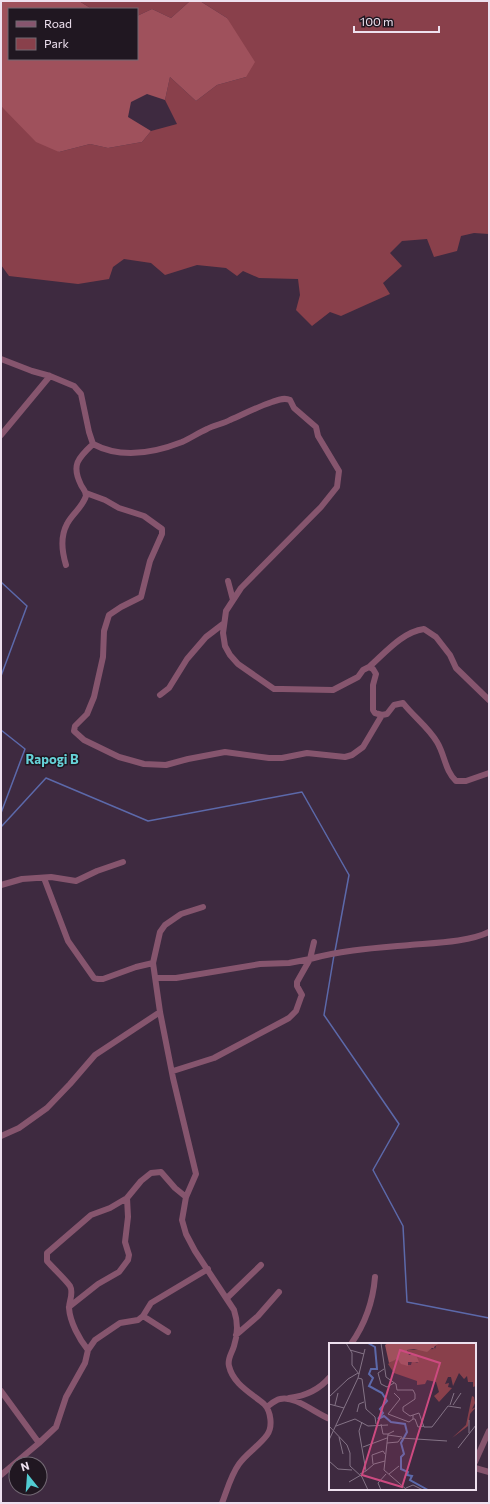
<svg xmlns="http://www.w3.org/2000/svg" width="490" height="1504" font-family="Commissioner,sans-serif">
<rect width="100%" height="100%" fill="#3e2a40"/>
<path fill="#89404b" d="M79,1H190L171,18L152,9L137,16V9H92Z
M200,1H489V234L474,233L461,236L457,251L434,257L427,239L402,241L390,253L402,266L383,283L390,294L341,316L330,312L312,326L296,310L300,295L298,279L259,278L243,271L237,276L226,268L197,265L165,275L151,263L124,259L113,267L109,279L78,284L9,276L1,265V106L59,152L90,144L108,148L142,142L151,131L177,124L165,100L170,77L196,101L217,85L246,77L227,18Z"/>
<path fill="#9f515c" d="M1,1H79L92,9H9V59H137V16L152,9L171,18L190,1H200L227,18L255,62L246,77L217,85L196,101L170,77L165,100L147,94L131,102L128,117L151,131L142,142L108,148L90,144L59,152L36,142L1,106Z"/>
<g fill="none" stroke-linecap="round" stroke-linejoin="round">
<path stroke="#5c69aa" stroke-width="1.5" d="M1,582L27,606L1,676
M1,730L25,749L1,813
M1,827L46,778L148,821L302,792L349,875L335,951
M334,955L324,1015L399,1124L373,1170L403,1226L407,1302L489,1318"/>
<path stroke="#86556e" stroke-width="6" d="M1,359L32,371L50,376L74,386L81,394L89,432L93,444C121,459 154,453 182,442C191,438 198,433 207,429C214,425 223,424 230,420C244,414 257,407 272,402C278,400 284,397 290,400L294,408L316,427L318,436L339,471L337,487L321,507L241,588L226,611L223,633L225,646L230,655L238,664L274,689H282L333,690L358,677L363,670L369,667L373,669L376,674L373,685V710L375,713L382,715L387,714L394,705L403,703C414,717 428,727 437,742C445,755 445,771 456,781H466L489,773
M1,435L50,376
M86,493L105,500L119,508L144,516L162,529V534L150,561L141,597L121,607L109,615L104,631L103,657L94,697L87,714L75,726L74,731L84,740L119,757L144,764L166,765L188,759L225,752L269,758H282L307,753L345,757L352,755L363,747L382,715
M66,565C62,552 60,537 67,524C72,514 82,508 86,496C86,491 83,489 81,485C71,465 78,458 93,444
M228,581L233,600
M369,667C385,653 402,632 424,629L436,637L450,655L456,668L489,700
M160,695L169,688L187,659L206,637L223,624
M44,878L68,941L94,978L98,979H103L136,967L153,963
M1,885L22,879L51,877L76,881L97,871L123,862
M203,907L181,914L165,925L160,932L153,963L160,1012L173,1078L196,1174L186,1197L182,1220L186,1234L195,1251L234,1310C238,1322 238,1334 234,1346C232,1353 227,1359 229,1366C233,1384 251,1393 264,1404C271,1411 273,1427 267,1435C259,1446 247,1453 239,1464C231,1475 227,1490 222,1503
M156,978H176L260,964L289,963L310,959L314,942
M173,1071L214,1058L289,1018L296,1011L301,997L302,995L297,986V982L310,959C342,950 376,948 410,945C432,943 470,942 489,932
M1,1136L19,1128L47,1108L70,1084L95,1055L160,1012
M227,1298L261,1265
M69,1307L98,1284L119,1272L128,1260L129,1255L125,1242L128,1217L127,1198
M143,1316L168,1332
M236,1335L258,1316L279,1292
M351,1344C365,1324 373,1302 375,1277
M88,1350C79,1339 70,1322 69,1308C69,1301 74,1293 70,1286C65,1279 53,1268 47,1261V1253L91,1215L110,1208L127,1198L141,1181L151,1173L161,1172L175,1188L186,1197
M1,1391L39,1443L1,1475
M289,1398C306,1396 319,1390 330,1377
M267,1407C271,1404 275,1400 280,1399C295,1395 316,1414 330,1419
M39,1443L56,1427L66,1397L85,1363L88,1350L95,1340L120,1323L138,1320L143,1316L151,1303L208,1269
M475,1462L489,1431
M475,1468L489,1472"/>
</g>
<g text-anchor="middle" dominant-baseline="central" stroke-width="3" stroke-linejoin="round" paint-order="stroke">
<g font-size="13" font-weight="bold" fill="#66d2d8" stroke="#201721">
<text x="52" y="759">Rapogi B</text>
</g>
</g>
<g transform="translate(329 1343)">
<rect width="147" height="147" fill="#3e2a40"/>
<path d="M108,0H147V43L144,44V39H139L138,33L135,36L130,30L124,43L122,34H119L116,41L120,40L119,44L123,45L110,59L105,53L110,49L107,39L98,37L96,41L88,42V38L65,30L59,21L66,16L76,22H82L83,18L89,20L78,7L106,6ZM143,53L145,54L146,60L143,66L147,64L141,71L139,83L123,95L137,82Z" fill="#89404b"/>
<path d="M59,0H108L109,1L105,4L106,6L103,5L98,9L85,6L78,7L80,12H87L90,19H79V23L72,21L68,16L60,20L56,2Z" fill="#9f515c"/>
<path fill="none" stroke="#5c69aa" stroke-width="2" d="M39,0L46,4L48,26H42L40,31L44,35L40,43L53,50L58,58L51,66L54,70L49,76L55,73L62,79L76,81L78,89L72,100L75,111L72,114V126L79,129L78,132L83,133L81,137L99,147"/>
<path fill="none" stroke="#847386" stroke-width="1" d="M17,0L23,10V22L30,31M52,0L57,34L67,41L68,47H84L86,51V56L74,64V68L81,73L84,72V76H86L89,84L95,83M21,7L35,11M55,26L49,30L52,41L58,44L65,40M29,35L33,36L37,66L46,74L47,81M65,50L71,56L59,71L80,79L84,76M0,54L19,36L29,30M0,61L15,65M6,62L9,50M121,62L125,50M124,62L132,50M28,69L30,61L35,59M84,72L90,70L95,84H103L119,63L132,65M140,77V90M52,81L54,91H59M0,83L18,102L21,110V123L33,134L39,147M7,83L26,76L39,83L59,82M65,88L59,91L55,127L78,147M59,92L73,94M10,94L14,111M0,97L29,35L36,6M58,100L69,99L72,95L118,98M34,104L58,95M129,105L147,82M0,118L9,126L23,127M44,121L43,112L54,108L56,111M37,128L45,121L56,118M31,131L37,128L30,88L33,79M60,131L70,123M20,139L32,132M77,145L84,142L94,147M52,147L49,140L57,131"/>
<path fill="#cd4a80" fill-opacity="0.15" stroke="#cd4a80" stroke-width="2" d="M71,7L111,20L73,144L33,132Z"/>
<rect width="147" height="147" fill="none" stroke="#eee1ef" stroke-width="2"/>
</g>
<rect width="490" height="1504" fill="none" stroke="#eee1ef" stroke-width="4"/>
<rect x="8" y="8" width="130" height="52" fill="#201721" stroke="#726873"/>
<rect x="16" y="21" width="20" height="6" fill="#86556e" stroke="#726873"/>
<text x="44" y="28" font-size="12" fill="#eee1ef">Road</text>
<rect x="16" y="38" width="20" height="12" fill="#89404b" stroke="#726873"/>
<text x="44" y="48" font-size="12" fill="#eee1ef">Park</text>
<g transform="translate(28 1476) rotate(343)"><circle r="19" fill="#201721" stroke="#726873"/>
<path d="M0-3L7 15L0 10L-7 15Z" fill="#51ccd2"/>
<text y="-6" font-size="11" font-weight="bold" text-anchor="middle" fill="#eee1ef">N</text>
</g>
<path d="M354 26v6h85v-6" fill="none" stroke="#eee1ef" stroke-width="2"/>
<text x="360" y="26" font-size="12" fill="#eee1ef" stroke="#201721" stroke-width="3" paint-order="stroke">100 m</text>
</svg>
